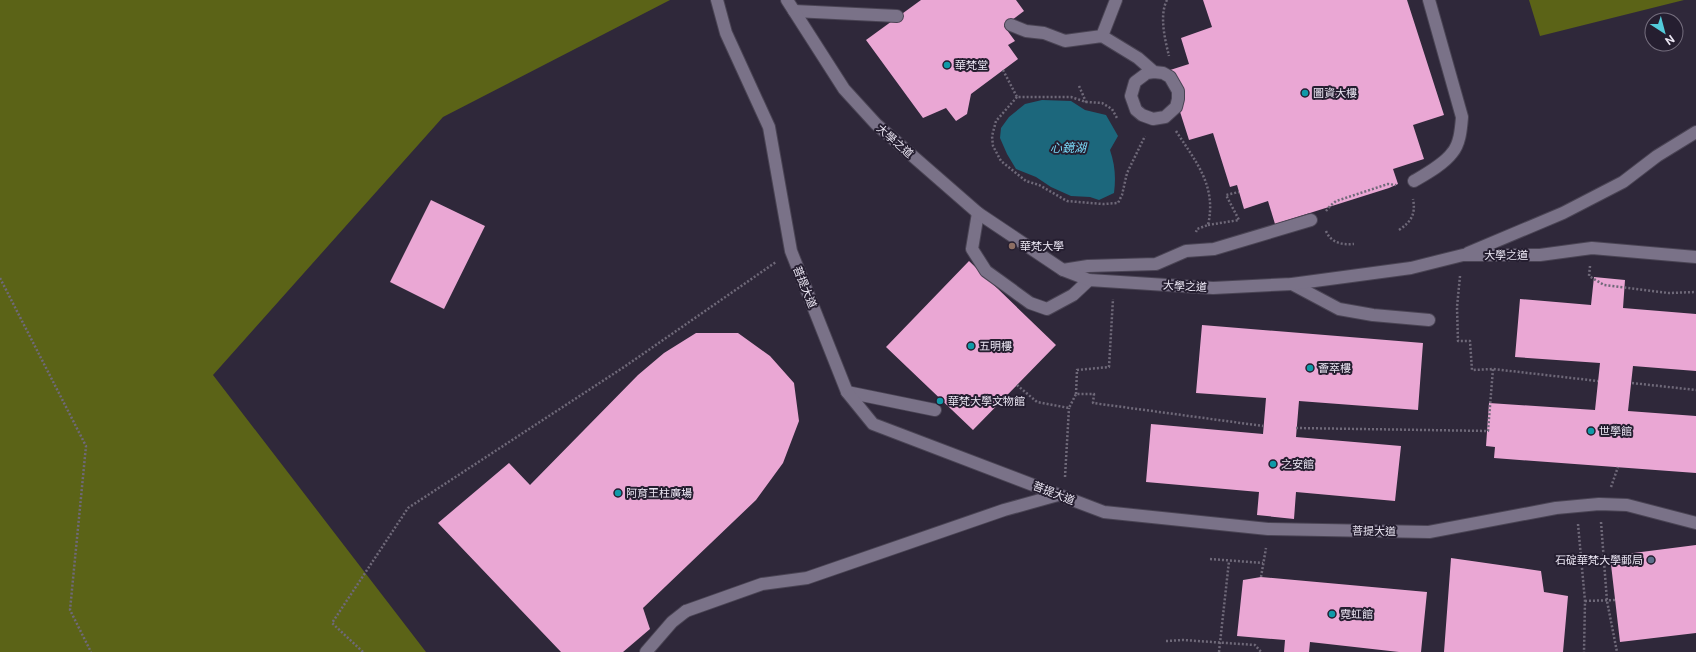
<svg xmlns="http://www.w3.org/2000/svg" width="1696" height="652" font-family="'Public Sans','Noto Sans TC',sans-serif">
<rect width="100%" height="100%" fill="#2f283a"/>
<path fill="#5b6317" d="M0,0H670L443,117L213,375L426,652H0Z
M1529,0H1684L1540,36Z"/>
<path fill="#1c677c" d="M1042,100L1071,101L1085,110L1106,115L1118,136L1110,150C1115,165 1116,177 1114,193L1099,200L1090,197L1071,196L1051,187L1036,177L1016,169L1007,154L1000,138L1001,128L1009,117L1025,104Z"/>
<path fill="#eaa7d4" d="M921,0H1016L1024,11L1004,26L1015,41L1008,45L1018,59L971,94L967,114L956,121L946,108L923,118L866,40Z
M1203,0H1407L1444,115L1413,125L1424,159L1393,169L1398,184L1389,188L1275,224L1268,201L1244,209L1237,185L1230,187L1213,133L1189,140L1167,71L1189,64L1181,38L1212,27Z
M431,200L485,226L444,309L390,282Z
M969,261L1056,345L973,430L886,347Z
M1594,277L1625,280L1623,308L1696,314V371L1633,366L1628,411L1696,416V473L1494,458L1495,447L1486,446L1489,403L1595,410L1600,363L1515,357L1520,299L1591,305Z
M1202,325L1423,343L1418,410L1299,401L1296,437L1401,446L1395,501L1296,492L1294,519L1257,515L1259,492L1146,482L1151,424L1263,434L1266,398L1196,393Z
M696,333H738L770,356L794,383L799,421L783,463L756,500L643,608L650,629L623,652H561L438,523L509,463L530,485L638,375L664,353Z
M1696,545V633L1620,642L1610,556Z
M1451,558L1541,571L1544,592L1568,596L1563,652H1444Z
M1261,577L1427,592L1421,652H1399L1310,642L1309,652H1284L1285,640L1237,636L1243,580Z"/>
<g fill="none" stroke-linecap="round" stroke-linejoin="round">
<defs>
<path id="lane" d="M794,11L897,16
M1011,25L1026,31L1044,33L1065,41L1102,36L1138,58L1154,72L1163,73L1170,77L1178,91V99L1176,107L1165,117L1153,119L1142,115L1136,110L1131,96L1135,82L1147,73L1154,72
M1102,36L1116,0
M1414,181C1426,174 1444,164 1452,153C1460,144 1461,129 1462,117L1429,0
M978,213L972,249L986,271L1030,303L1047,309L1073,295L1089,280
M1063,270L1088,266L1156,264L1186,251L1214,249L1311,220
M1292,284L1339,309L1373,315L1429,320
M847,392L935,410
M686,611L762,584L807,578L1004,510L1058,495"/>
<path id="street" d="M717,0L726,33L769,127L791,251L847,392L873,424L1104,512L1268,529L1429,532L1556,508L1599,504L1627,505L1696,523
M787,0L844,89L876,124L978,213L1063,270L1089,280L1213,288L1292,284L1411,268L1463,255H1540L1592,248L1696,257
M1468,253L1563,213L1623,182L1657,156L1696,132
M646,652L672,622L686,611"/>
</defs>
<use href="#lane" stroke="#4a4454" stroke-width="14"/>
<use href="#street" stroke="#4a4454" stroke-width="14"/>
<path stroke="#6f6979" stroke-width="2.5" stroke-dasharray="2 2" stroke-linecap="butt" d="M1167,0C1159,15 1165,40 1169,56
M1003,70L1017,97H1071L1086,102L1102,103L1112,109L1117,118
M1079,86L1086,102
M1017,97L996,121L992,136L993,146L1001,161L1026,181L1039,185L1067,201L1103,204L1118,203L1122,195L1127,173L1145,136
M1176,131C1196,162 1217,186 1208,225L1197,229L1196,232
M1326,211L1330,206L1336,201L1388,184L1396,185
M1208,225L1239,220L1226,195L1239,192
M1399,230C1411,222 1416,214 1413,199
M1326,231C1331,243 1342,245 1354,244
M1590,266L1589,276L1604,285L1669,293L1696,292
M1460,276L1457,307L1458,341H1470L1472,370L1493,369L1598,381
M0,278L86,446L70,610L91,652
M1632,383L1696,390
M1017,385L1037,402L1069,408L1076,394H1094L1093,403L1263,426
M1076,394L1077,370L1109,367L1113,299
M1296,428L1488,431L1493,369
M1065,477L1069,408
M1611,487L1618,467
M1601,522L1607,601L1617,652
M1578,524L1585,601L1584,652
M1210,559L1263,563
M1261,577L1266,548
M1585,601L1615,600
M1166,641L1183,640L1255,645L1261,652
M363,652L332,623L408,508L624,367L776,262
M1219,652L1229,561"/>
<use href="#lane" stroke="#7a7288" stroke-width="12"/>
<use href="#street" stroke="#7a7288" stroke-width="12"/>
</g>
<g fill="#0f9aa8" stroke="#251e30" stroke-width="1.5">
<circle cx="947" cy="65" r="4"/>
<circle cx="1305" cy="93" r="4"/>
<circle cx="971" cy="346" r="4"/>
<circle cx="1310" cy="368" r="4"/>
<circle cx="940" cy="401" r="4"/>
<circle cx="1591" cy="431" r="4"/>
<circle cx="1273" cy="464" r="4"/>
<circle cx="618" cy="493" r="4"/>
<circle cx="1332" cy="614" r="4"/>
</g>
<circle fill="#8d6e63" stroke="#251e30" stroke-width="1.5" cx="1012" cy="246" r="4"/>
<circle fill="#5c6f8a" stroke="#251e30" stroke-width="1.5" cx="1651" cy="560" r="4"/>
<g text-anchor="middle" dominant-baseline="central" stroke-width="4" stroke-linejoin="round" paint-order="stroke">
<g font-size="11" fill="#ece7f4" stroke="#251e30" text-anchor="start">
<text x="955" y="65">華梵堂</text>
<text x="1313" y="93">圖資大樓</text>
<text x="1020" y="246">華梵大學</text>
<text x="979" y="346">五明樓</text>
<text x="1318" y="368">薈萃樓</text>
<text x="948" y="401">華梵大學文物館</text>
<text x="1599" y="431">世學館</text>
<text x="1281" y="464">之安館</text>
<text x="626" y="493">阿育王柱廣場</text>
<text x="1643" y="560" text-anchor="end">石碇華梵大學郵局</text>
<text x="1340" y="614">霓虹館</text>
</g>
<g font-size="11" fill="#ece7f4" stroke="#251e30">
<text transform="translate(895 141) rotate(41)">大學之道</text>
<text x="1506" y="255">大學之道</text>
<text transform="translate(1185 286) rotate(3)">大學之道</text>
<text transform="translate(805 287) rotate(68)">菩提大道</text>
<text transform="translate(1054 493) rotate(21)">菩提大道</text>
<text transform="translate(1374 531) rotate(1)">菩提大道</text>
</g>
<g font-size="12" font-style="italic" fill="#7bddfb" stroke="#251e30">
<text x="1068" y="148">心鏡湖</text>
</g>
</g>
<g transform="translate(1664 32) rotate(144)"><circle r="19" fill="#251e30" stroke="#756e7e"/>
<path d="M0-3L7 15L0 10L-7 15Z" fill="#53cbda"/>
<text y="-6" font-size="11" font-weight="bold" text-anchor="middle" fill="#ece7f4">N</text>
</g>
</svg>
